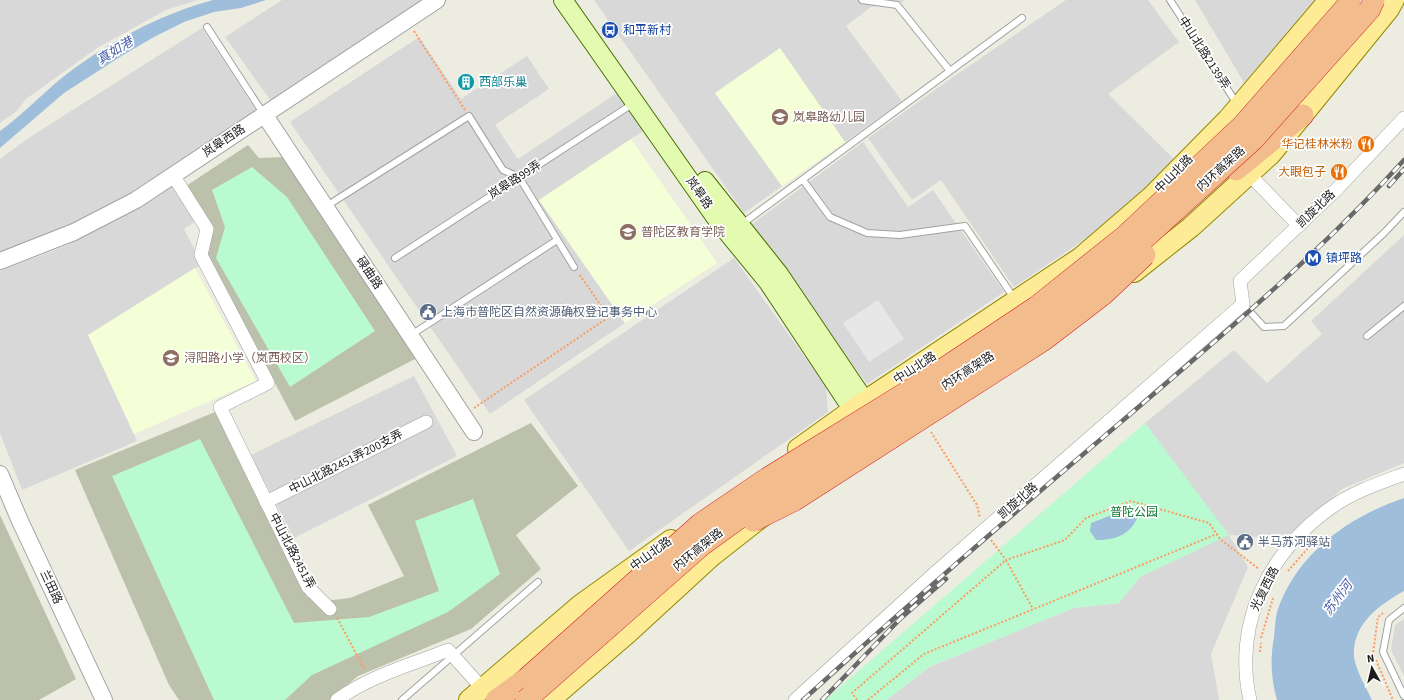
<svg xmlns="http://www.w3.org/2000/svg" width="1404" height="700" font-family="'Source Sans 3','Noto Sans SC',sans-serif">
<rect width="100%" height="100%" fill="#edece0"/>
<path fill="#d9d8d8" d="M0,0H198L166,10L97,48L26,99L17,111L0,123Z
M282,0H428L271,101L225,37Z
M594,0H904L903,2L871,7L846,26L902,101L845,142L780,49L715,93L782,186L744,213Z
M1066,0H1148L1179,42L1108,94L1176,161L1094,233L1014,287L941,180L912,200L868,138L953,77Z
M1195,0H1317L1246,86Z
M202,28L258,113L105,209L79,222L0,253V159L30,137Z
M419,37L461,99L527,56L549,89L495,125L518,159L620,91L646,129L539,200L625,323L490,414L290,122Z
M863,142L908,207L933,190L1004,292L867,384L751,225Z
M173,183L196,221L184,229L202,264L88,335L137,441L22,490L0,433V271L68,245Z
M1404,235V463L1342,489L1287,539L1229,535L1248,567L1211,654L1219,700H887L929,667L1074,608L1119,603L1139,577L1228,535L1145,423L1234,350L1267,383L1322,334L1311,321Z
M734,258L826,387L828,412L629,551L524,400Z
M414,376L457,456L294,538L251,455Z
M1404,619V676L1391,650L1395,625Z"/>
<path fill="#f4ffd7" d="M780,48L845,142L782,186L715,93Z
M631,139L717,263L625,323L539,200Z
M195,268L256,381L134,434L88,335Z"/>
<path fill="#bcc1ac" d="M248,145L259,158L284,157L417,358L295,421L206,253L213,230L186,186Z
M215,412L307,597L333,600L350,598L404,576L368,505L531,423L578,486L516,535L541,569L471,629L358,676L330,700H179L169,685L75,470Z
M0,515L76,679L39,700H0Z"/>
<path fill="#bafad0" d="M252,167L287,197L375,331L290,387L216,258L225,227L212,190Z
M1145,423L1229,535L1140,577L1119,603L1074,608L929,667L887,700H825Z
M200,439L294,623L369,617L439,591L415,521L473,499L500,574L448,612L312,675L285,700H214L112,476Z"/>
<path fill="#e7e7e7" d="M878,300L904,339L869,362L843,323Z"/>
<path fill="#9fbedc" d="M213,0H266L241,8L214,12L184,22L154,37L123,55L64,93L0,148V131C21,116 38,98 58,81C103,45 157,15 213,0Z
M1404,498V591C1379,605 1352,624 1354,657C1356,671 1366,687 1372,700H1277C1271,679 1270,659 1274,637C1275,629 1275,620 1277,612C1296,554 1348,517 1404,498Z
M1122,511L1139,513C1132,535 1116,540 1096,540L1090,531L1091,523Z"/>
<g fill="none" stroke-linecap="round" stroke-linejoin="round">
<defs>
<path id="service" d="M862,0L897,5L950,71
M1170,0L1237,104
M207,27L263,113
M803,180L830,217L867,233L900,235L965,226L1014,298
M325,207L469,116L503,170L519,177L574,267
M742,224L1022,18
M395,258L634,103
M1243,304L1264,327L1284,326L1384,233L1404,212
M411,335L557,240
M1367,336L1404,306
M1404,608L1389,620L1383,652L1404,696
M402,700L538,582"/>
<path id="minor" d="M1249,174L1299,226
M173,175L207,229L201,255L268,383L220,407L308,587L330,609
M266,502L426,422
M337,700C369,676 411,665 448,650L482,688
M795,700L936,572L1243,304L1240,281L1336,190L1404,118
M1250,700C1233,623 1269,551 1332,507C1353,492 1380,483 1404,474"/>
<path id="tertiary" d="M264,114L474,432
M0,261L74,232L136,200L437,0
M0,474L20,521L104,700"/>
<path id="secondary" d="M563,0L718,221L768,282L860,421
M705,181L779,274L873,413"/>
<path id="primary" d="M1134,272L1191,227L1271,154L1389,9L1394,0
M798,449L865,401L1080,258L1152,196L1228,119L1329,0
M469,700L579,606L671,540
M550,700L627,634L713,555L768,512"/>
<path id="trunk" d="M1236,170L1303,115
M496,700L527,678"/>
</defs>
<use href="#service" stroke="#a2a2a2" stroke-width="8"/>
<use href="#minor" stroke="#a2a2a2" stroke-width="14"/>
<use href="#tertiary" stroke="#a2a2a2" stroke-width="18"/>
<use href="#secondary" stroke="#487103" stroke-width="20"/>
<use href="#primary" stroke="#928900" stroke-width="22"/>
<use href="#trunk" stroke="#d8202e" stroke-width="22"/>
<path stroke="#fc9b62" stroke-width="2" stroke-dasharray="2 2" stroke-linecap="butt" d="M414,31L465,110
M474,408L609,317L579,274
M931,432L977,505L980,518
M991,540L1006,560L1065,540L1086,518L1131,501L1209,523L1220,539L1259,569
M1288,571L1316,539
M337,618L365,670
M1261,638L1273,598
M1260,652L1261,643
M1374,656L1373,653L1378,617L1383,613
M1376,660L1393,700
M857,700L852,693L1006,560L1033,609
M868,700L924,654L1217,534"/>
<use href="#service" stroke="#fff" stroke-width="6"/>
<use href="#minor" stroke="#fff" stroke-width="13"/>
<use href="#tertiary" stroke="#fff" stroke-width="16"/>
<use href="#secondary" stroke="#e3fab1" stroke-width="18"/>
<use href="#primary" stroke="#fdec95" stroke-width="20"/>
<use href="#trunk" stroke="#f2bc8d" stroke-width="21"/>
<defs>
<path id="rail" d="M1389,186L1404,169
M803,700C907,605 1014,513 1121,422C1219,338 1317,256 1404,160
M822,700L901,618L946,579"/>
</defs>
<use href="#rail" stroke="#696969" stroke-width="4.5"/>
<use href="#rail" stroke="#fff" stroke-width="3" stroke-dasharray="9" stroke-linecap="butt"/>
<defs>
<path id="trunk-bridge" d="M753,521L795,500L1044,340L1104,294L1145,255
M527,678L700,524L766,479L931,377L1036,307L1125,236L1243,125L1346,7L1350,0
M526,700L702,545L781,488L946,385L1049,317L1133,249L1254,139L1370,9L1374,0"/>
</defs>
<use href="#trunk-bridge" stroke="#d8202e" stroke-width="22" stroke-linecap="butt"/>
<use href="#trunk-bridge" stroke="#f2bc8d" stroke-width="21"/>
</g>
<defs>
<symbol id="bus-disc" viewBox="-11 -11 22 22"><circle r="9.5" fill="#1a4fb4" stroke="#fff"/><path d="M-5-6H5V4H4V6H2V4H-2V6H-4V4H-5ZM-3.5-4V0h7V-4ZM-3.5 1.2v1.5H-2V1.2ZM2 1.2v1.5H3.5V1.2Z" fill="#fff"/></symbol>
<symbol id="building-disc" viewBox="-11 -11 22 22"><circle r="9.5" fill="#0f9aa8" stroke="#fff"/><path d="M-4-6H4V6H1V3H-1V6H-4ZM-2.5-4.3h1.7v1.8h-1.7ZM.8-4.3h1.7v1.8H.8ZM-2.5-1h1.7V.8h-1.7ZM.8-1h1.7V.8H.8Z" fill="#fff"/></symbol>
<symbol id="school-disc" viewBox="-11 -11 22 22"><circle r="9.5" fill="#8d6e63" stroke="#fff"/><path d="M0-5L7-2L0 1L-7-2ZM-4 1L0 2.5L4 1V4Q0 6-4 4Z" fill="#fff"/></symbol>
<symbol id="restaurant-disc" viewBox="-11 -11 22 22"><circle r="9.5" fill="#e8710a" stroke="#fff"/><path d="M-5-6h1v4h1v-4h1v4h1v-4h1v5L-1.5 .5V6h-2V.5L-5-1ZM5-6V6H3V1.5H1.5Q1.5-4 5-6Z" fill="#fff"/></symbol>
<symbol id="metro-disc" viewBox="-11 -11 22 22"><circle r="9.5" fill="#1a4fb4" stroke="#fff"/><path d="M-5.5 5V-5H-3L0 0L3-5H5.5V5H3V-.5L0 4L-3-.5V5Z" fill="#fff"/></symbol>
<symbol id="civic-disc" viewBox="-11 -11 22 22"><circle r="9.5" fill="#5c6f8a" stroke="#fff"/><path d="M-.6-6.5H3V-4.5H.6V-3L4-1V1h2V6H-6V1h2V-1L-.6-3ZM-1.2 2.5V6h2.4V2.5Z" fill="#fff"/></symbol>
</defs>
<g fill-rule="evenodd">
<use href="#bus-disc" x="600" y="20" width="20" height="20"/>
<use href="#building-disc" x="456" y="72" width="20" height="20"/>
<use href="#school-disc" x="770" y="107" width="20" height="20"/>
<use href="#restaurant-disc" x="1356" y="134" width="20" height="20"/>
<use href="#restaurant-disc" x="1329" y="162" width="20" height="20"/>
<use href="#school-disc" x="618" y="222" width="20" height="20"/>
<use href="#metro-disc" x="1303" y="248" width="20" height="20"/>
<use href="#civic-disc" x="418" y="302" width="20" height="20"/>
<use href="#school-disc" x="161" y="348" width="20" height="20"/>
<use href="#civic-disc" x="1235" y="532" width="20" height="20"/>
</g>
<g text-anchor="middle" dominant-baseline="central" stroke-width="3.5" stroke-linejoin="round" paint-order="stroke">
<g font-size="12" fill="#164399" stroke="#fff" text-anchor="start">
<text x="623" y="30">和平新村</text>
<text x="1326" y="258">镇坪路</text>
</g>
<g font-size="12" fill="#1b1b1b" stroke="#fff">
<text transform="translate(1204 53) rotate(57)">中山北路2139弄</text>
<text transform="translate(224 141) rotate(-34)">岚皋西路</text>
<text transform="translate(1221 169) rotate(-42)">内环高架路</text>
<text transform="translate(1174 174) rotate(-45)">中山北路</text>
<text transform="translate(515 180) rotate(-33)">岚皋路99弄</text>
<text transform="translate(699 193) rotate(55)">岚皋路</text>
<text transform="translate(1316 209) rotate(-44)">凯旋北路</text>
<text transform="translate(369 273) rotate(56)">碌曲路</text>
<text transform="translate(915 368) rotate(-33)">中山北路</text>
<text transform="translate(968 371) rotate(-33)">内环高架路</text>
<text transform="translate(346 462) rotate(-27)">中山北路2451弄200支弄</text>
<text transform="translate(1018 501) rotate(-41)">凯旋北路</text>
<text transform="translate(698 550) rotate(-39)">内环高架路</text>
<text transform="translate(292 551) rotate(62)">中山北路2451弄</text>
<text transform="translate(651 554) rotate(-36)">中山北路</text>
<text transform="translate(51 587) rotate(65)">兰田路</text>
<text transform="translate(1265 589) rotate(-64)">光复西路</text>
</g>
<g font-size="12" fill="#0d838f" stroke="#fff" text-anchor="start">
<text x="479" y="82">西部乐巢</text>
</g>
<g font-size="12" fill="#785e54" stroke="#fff" text-anchor="start">
<text x="793" y="117">岚皋路幼儿园</text>
<text x="641" y="232">普陀区教育学院</text>
<text x="184" y="358">浔阳路小学（岚西校区）</text>
</g>
<g font-size="12" fill="#c56008" stroke="#fff" text-anchor="end">
<text x="1353" y="144">华记桂林米粉</text>
<text x="1326" y="172">大眼包子</text>
</g>
<g font-size="12" fill="#4e5e75" stroke="#fff" text-anchor="start">
<text x="441" y="312">上海市普陀区自然资源确权登记事务中心</text>
<text x="1258" y="542">半马苏河驿站</text>
</g>
<g font-size="12" fill="#097931" stroke="#fff">
<text x="1134" y="512">普陀公园</text>
</g>
<g font-size="13" font-style="italic" fill="#475eab" stroke="#fff">
<text transform="translate(115 51) rotate(-32)">真如港</text>
<text transform="translate(1338 598) rotate(-53)">苏州河</text>
</g>
</g>
<g transform="translate(1372 668) rotate(352)" stroke="#ffffff" stroke-width="3" paint-order="stroke">
<path d="M0-3L7 15L0 10L-7 15Z" fill="#1b1b1b"/>
<text y="-6" font-size="11" font-weight="bold" text-anchor="middle" fill="#1b1b1b">N</text>
</g>
</svg>
